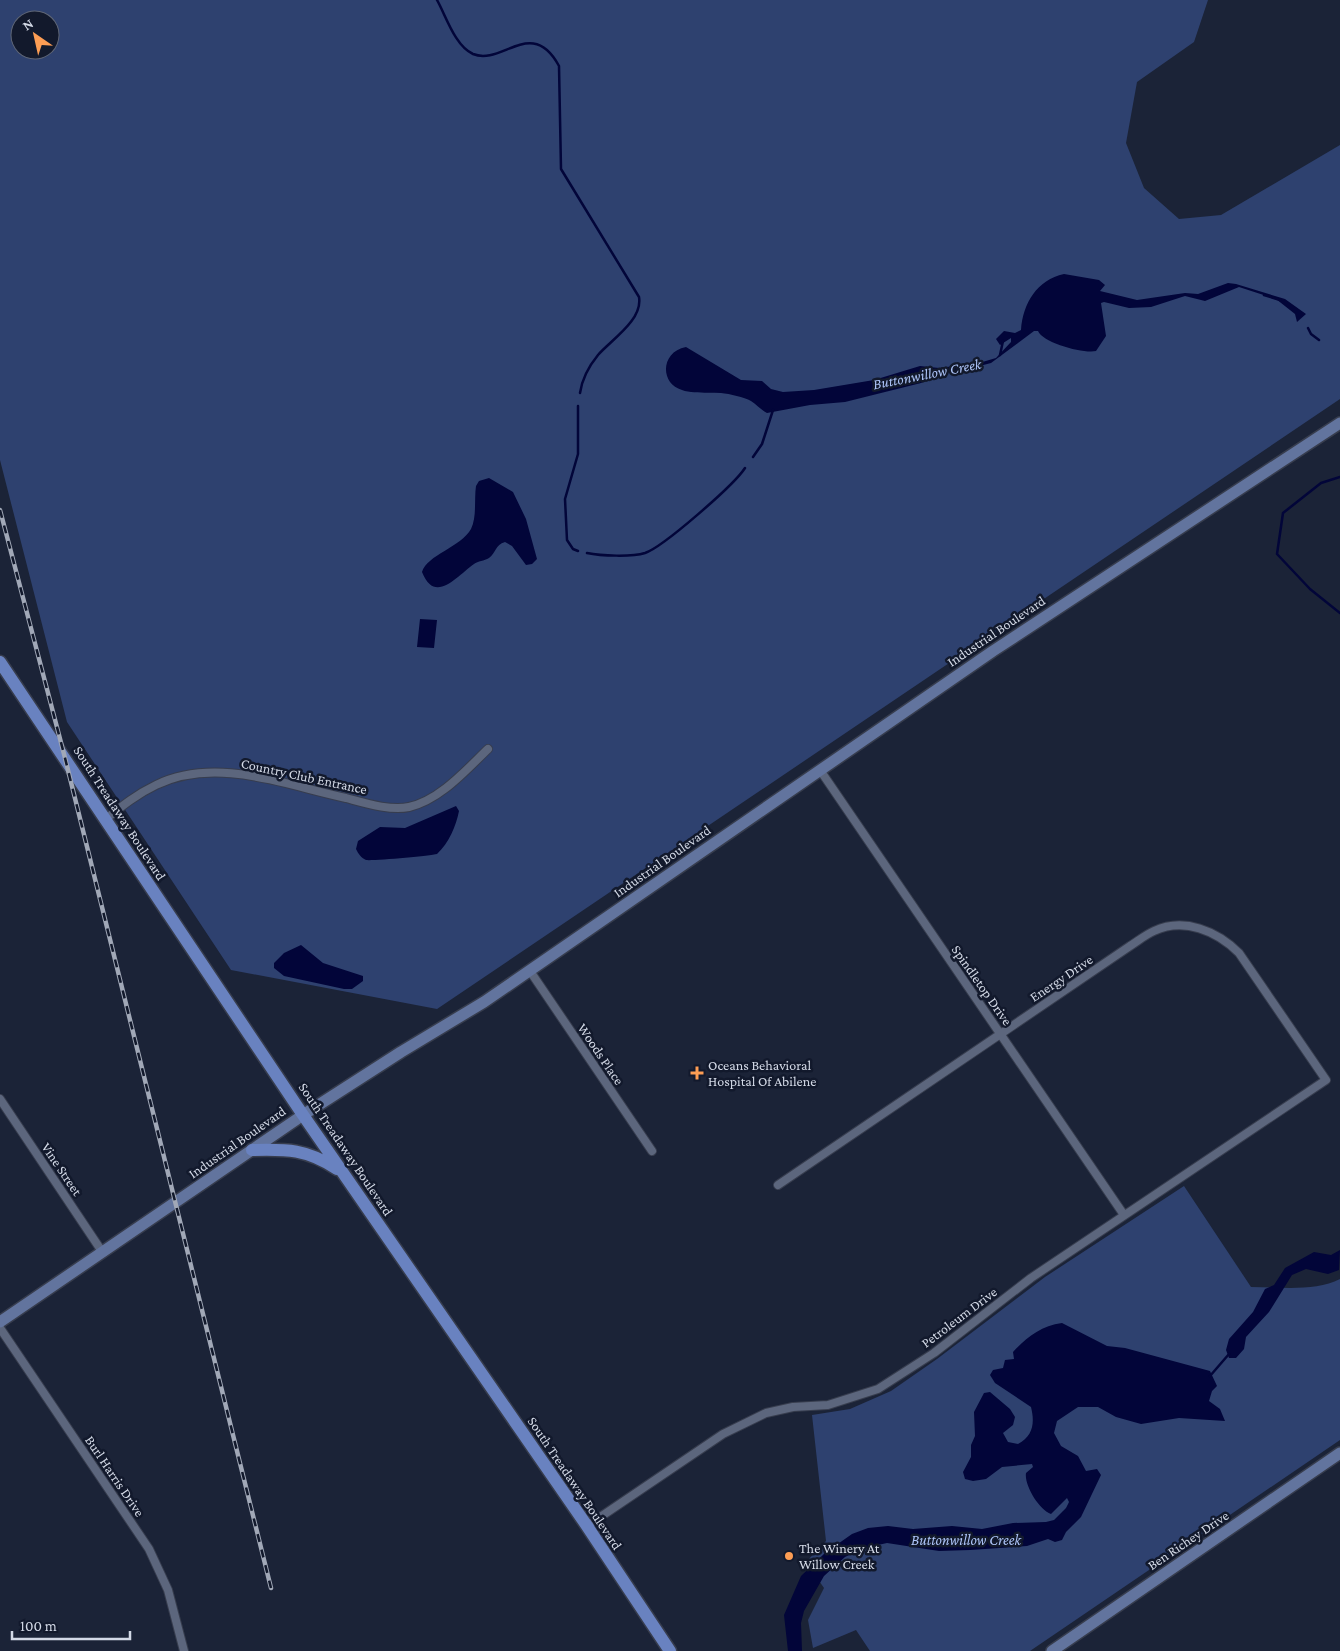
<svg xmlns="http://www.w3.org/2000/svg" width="1340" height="1651" font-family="'Crimson Pro',serif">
<rect width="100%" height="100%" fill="#1b2337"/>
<path fill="#2e416f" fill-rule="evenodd" d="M0,0H1208L1194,42L1137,82L1126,143L1144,188L1179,219L1221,215L1340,145V399L437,1009L231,970L67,722L0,460ZM20,20H50V50H20Z
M1184,1186L1251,1287C1279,1287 1315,1292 1340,1279V1440L1030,1651H870L856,1630L813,1648L808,1620L824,1588L806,1562L826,1541L812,1415L850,1409L891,1391L937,1359L1045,1277Z"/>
<path fill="#020539" d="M1064,274L1099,280L1105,285L1100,291L1137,300L1185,293L1198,294L1228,283L1236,284L1285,299L1306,314L1297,322L1295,314L1276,299L1239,287L1205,301L1185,296L1151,307L1129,308L1104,302L1101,303L1106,336L1096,351C1084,354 1043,343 1038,331H1034L991,363L964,370L951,371L921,383L845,402L810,405L767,413C761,410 757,405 751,401C744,397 730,394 721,393C709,392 693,394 682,390C660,384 660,352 686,347L741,380L762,381L771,389L783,392L814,390L874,380L920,366L939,368L979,363L996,358L1011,342V338L1000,345L996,339L1004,331L1015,333L1021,330C1023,303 1037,280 1064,274Z
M489,478L513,492L526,519L537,559L532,564L526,565L512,546L505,542C495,545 496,553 489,558C484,561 478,561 474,564C457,576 435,605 422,572C427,555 461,547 471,529C477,517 474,499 476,486L479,481Z
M420,619L437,620L434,648L417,647Z
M456,806L459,811C456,826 449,843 437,854C430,856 372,861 366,860C361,858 358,853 356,849L358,841L380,827L405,828Z
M301,945L323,963L363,976V981L352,989H344L284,976L274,968V963L284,953Z
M1340,1250L1339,1270L1328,1274L1306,1269L1292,1275L1269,1312L1246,1337L1244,1349L1236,1358H1229L1226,1350L1229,1339L1253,1312L1265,1289L1274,1285L1285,1268L1314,1252L1331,1255Z
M1062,1323L1107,1346L1125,1348L1210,1371L1217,1386L1212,1391L1209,1401L1220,1409L1225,1421L1179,1418L1141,1424L1116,1417L1098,1407H1078L1057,1421L1054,1433L1061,1446L1078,1456L1086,1471L1097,1469L1101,1475L1081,1517L1066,1532L1062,1540L1055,1542L1048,1539L1027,1546L970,1550L939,1551L887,1543L864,1548L845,1557L824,1576L804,1611L801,1623L802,1651H788L784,1615L801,1576L825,1553L852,1534L868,1528L888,1526L913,1529L952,1526L982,1529L1013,1523L1046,1522L1054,1520L1066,1508L1069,1502L1067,1498L1051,1514C1039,1510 1024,1485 1026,1473L1033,1467L1032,1464L1002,1467L986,1479L973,1481L965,1479L963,1472L971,1457V1445L975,1436L974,1412L984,1393L990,1392L1010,1409L1015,1417L1013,1425L1003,1433L1008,1442L1018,1444C1033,1436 1035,1423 1031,1407L995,1383L990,1375L993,1370L1003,1368L1005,1360L1014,1359L1013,1352C1027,1337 1041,1326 1062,1323Z"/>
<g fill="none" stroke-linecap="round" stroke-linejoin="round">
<path stroke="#020539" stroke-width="2.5" d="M437,0C446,16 455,46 473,54C502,66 532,16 559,66L561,169L639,297C643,320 611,340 598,355C589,366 582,379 580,393
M1264,295L1280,300
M1308,328L1311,334L1319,340
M1000,355L1003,341
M578,406V454L565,499L567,540L573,549L578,551
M753,457L762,444L773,410
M1340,477L1321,483L1283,513L1277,554L1310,589L1340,613
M587,553C601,556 632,557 645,553C663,547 734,485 745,468
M1210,1376L1229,1354"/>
<defs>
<path id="street" d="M820,770L1124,1215
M106,819C122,806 137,794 156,785C216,756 285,785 346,798C365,803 390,811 409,807C440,800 466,770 488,749
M530,971L652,1151
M0,1099L103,1253
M0,1328L149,1549L168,1590L184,1651
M587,1526L723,1434L766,1413L793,1407L828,1405L878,1389L934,1353L1031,1278L1326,1080L1239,953C1217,931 1184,917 1154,931C1145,935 1138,941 1130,946L778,1185"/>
<path id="secondary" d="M0,1322L303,1115L401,1052L484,1002L993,651L1340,423
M1052,1651L1340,1453"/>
<path id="primary" d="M0,662L303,1115L587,1526L670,1651
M252,1150C287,1149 307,1149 337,1169"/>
</defs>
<use href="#street" stroke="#373d4e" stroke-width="10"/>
<use href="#secondary" stroke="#373d4e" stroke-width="14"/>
<use href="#primary" stroke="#373d4e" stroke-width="15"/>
<use href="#street" stroke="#5c667d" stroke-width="8"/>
<use href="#secondary" stroke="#62749e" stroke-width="11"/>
<use href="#primary" stroke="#6982c0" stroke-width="12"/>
<defs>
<path id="rail" d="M0,510L64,754L271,1588"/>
</defs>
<use href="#rail" stroke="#a1a8b7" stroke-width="4.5"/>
<use href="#rail" stroke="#12192c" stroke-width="2.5" stroke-dasharray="8" stroke-linecap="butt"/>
</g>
<g fill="#fc9d54" stroke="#12192c" stroke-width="2">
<path d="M694.5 1065.5h5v5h5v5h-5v5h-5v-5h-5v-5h5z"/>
<circle cx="789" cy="1556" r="5"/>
</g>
<g text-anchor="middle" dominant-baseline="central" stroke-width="5" stroke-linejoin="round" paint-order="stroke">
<g font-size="14" fill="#d3d9e6" stroke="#12192c">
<text transform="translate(996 631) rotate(-34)">Industrial Boulevard</text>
<text transform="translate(304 776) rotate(12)">Country Club Entrance</text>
<text transform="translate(120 813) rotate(57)">South Treadaway Boulevard</text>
<text transform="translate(662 861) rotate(-35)">Industrial Boulevard</text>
<text transform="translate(1061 978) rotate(-34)">Energy Drive</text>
<text transform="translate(982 985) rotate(55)">Spindletop Drive</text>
<text transform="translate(601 1054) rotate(56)">Woods Place</text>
<text transform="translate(237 1142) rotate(-35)">Industrial Boulevard</text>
<text transform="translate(346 1149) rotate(56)">South Treadaway Boulevard</text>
<text transform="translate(62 1169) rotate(56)">Vine Street</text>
<text transform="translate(959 1317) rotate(-37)">Petroleum Drive</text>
<text transform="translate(115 1476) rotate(56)">Burl Harris Drive</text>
<text transform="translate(575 1483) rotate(56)">South Treadaway Boulevard</text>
<text transform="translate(1188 1540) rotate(-34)">Ben Richey Drive</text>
</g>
<g font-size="14" fill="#d3d9e6" stroke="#12192c" text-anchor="start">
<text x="708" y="1065">Oceans Behavioral<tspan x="708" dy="16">Hospital Of Abilene</tspan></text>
<text x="799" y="1548">The Winery At<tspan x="799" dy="16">Willow Creek</tspan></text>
</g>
<g font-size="15" font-style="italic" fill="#adc4f8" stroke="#12192c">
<text transform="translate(927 374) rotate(-11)">Buttonwillow Creek</text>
<text x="966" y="1540">Buttonwillow Creek</text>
</g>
</g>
<g transform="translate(35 35) rotate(326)"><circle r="24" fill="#12192c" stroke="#5f6676"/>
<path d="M0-4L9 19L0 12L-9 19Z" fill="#fc9d54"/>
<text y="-8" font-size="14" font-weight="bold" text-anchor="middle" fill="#d3d9e6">N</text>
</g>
<path d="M12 1631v8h118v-8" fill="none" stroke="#d3d9e6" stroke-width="2.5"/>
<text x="20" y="1631" font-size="15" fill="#d3d9e6" stroke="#12192c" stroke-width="4" paint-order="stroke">100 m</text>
</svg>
